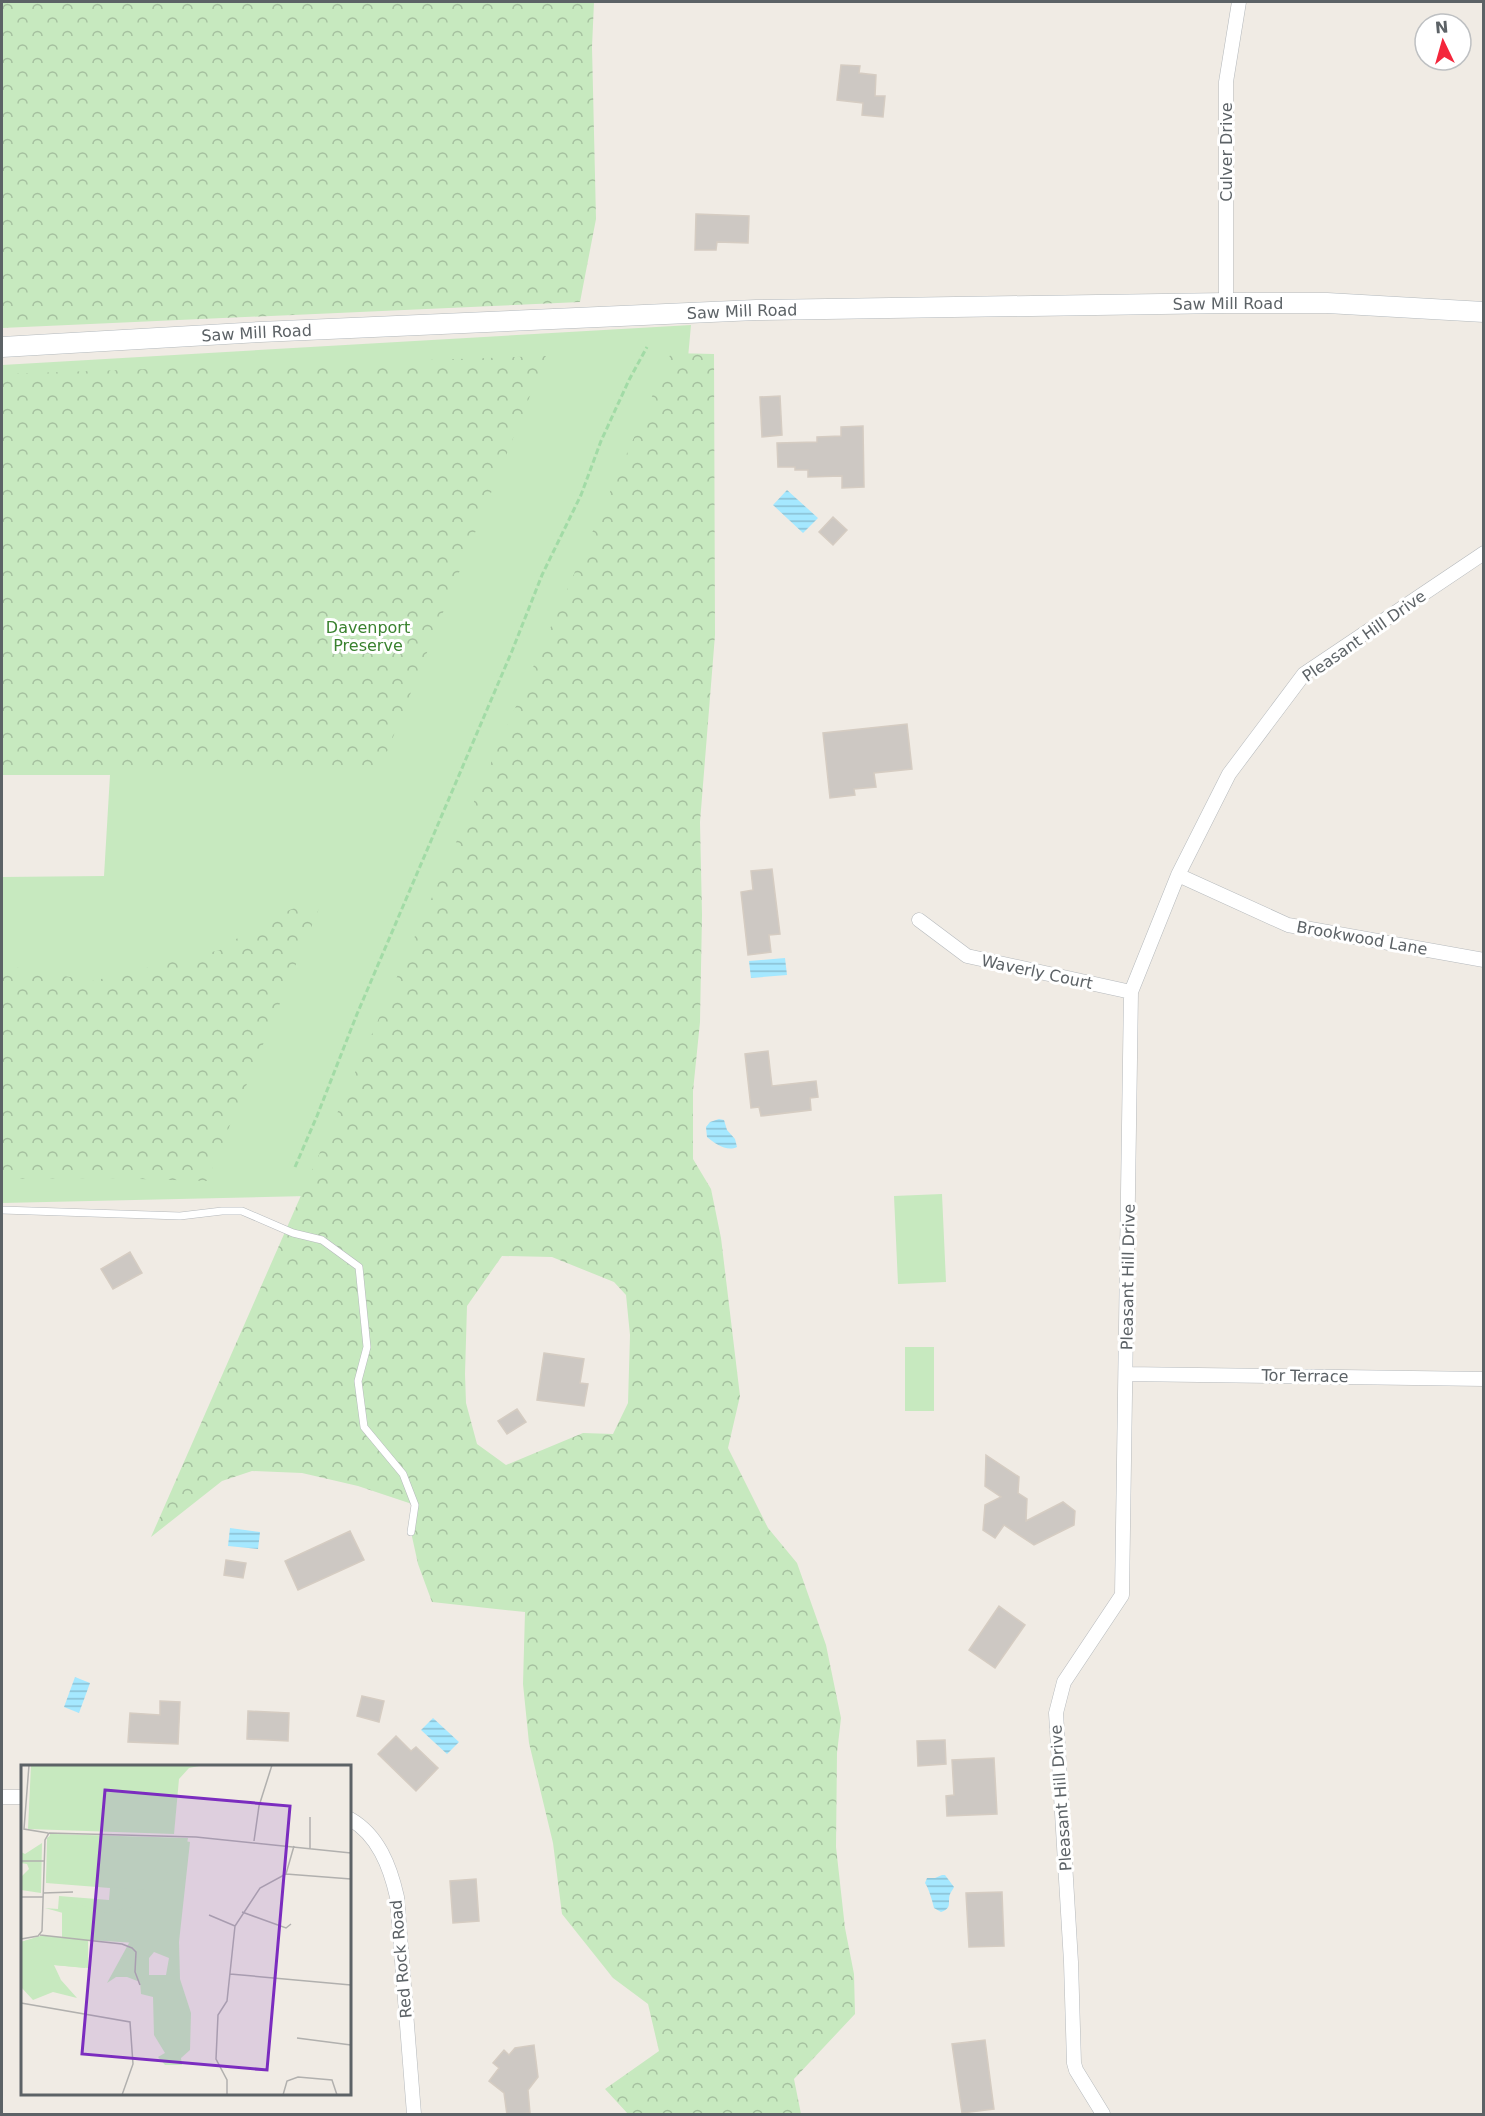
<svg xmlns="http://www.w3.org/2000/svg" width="1485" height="2116" font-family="'DejaVu Sans',sans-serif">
<defs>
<pattern id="forest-crowns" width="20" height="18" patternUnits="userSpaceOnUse" patternTransform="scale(1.5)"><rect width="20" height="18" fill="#c7e9bf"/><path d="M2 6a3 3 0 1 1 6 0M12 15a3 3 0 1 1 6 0" fill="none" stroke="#a5c09f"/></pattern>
<pattern id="water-rules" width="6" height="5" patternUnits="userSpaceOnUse" patternTransform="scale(1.5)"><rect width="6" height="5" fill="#a5e8ff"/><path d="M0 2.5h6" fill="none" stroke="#8abfd2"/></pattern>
</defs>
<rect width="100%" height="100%" fill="#f0ebe4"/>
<path fill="#c7e9bf" d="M691,325L612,1189L2,1203V877L104,876L110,775H2V365Z
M942,1194L946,1282L898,1284L894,1196Z
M905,1347H934V1411H905Z"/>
<path fill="url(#forest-crowns)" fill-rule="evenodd" d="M2,2H594L592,47L596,219L580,302L2,328Z
M671,353L714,354L715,635L700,822L702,915L700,1022L693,1091V1159L711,1189L721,1238L740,1396L728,1448L768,1528L797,1563L826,1645L841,1718L837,1753L836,1847L845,1928L854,1974L855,2014L794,2079L801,2114H628L605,2089L659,2051L648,2004L613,1978L562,1914L553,1843L529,1743L523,1684L525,1612L432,1602L418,1564L411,1532L415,1505L358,1486L302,1473L252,1471L222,1481L151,1537ZM502,1256L552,1257L614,1282L626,1295L630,1335L628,1403L613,1434L583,1433L506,1465L477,1444L466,1403L465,1374L467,1306Z
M546,356L381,767L2,766V374Z
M322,901L207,1181L106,1178L2,1179V965L93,981L220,950L264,920L305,904Z"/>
<path fill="url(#water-rules)" d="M787,490L818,518L803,533L773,505Z
M785,958L787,975L751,978L749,961Z
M719,1119L724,1120L727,1130L735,1139L737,1147C727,1152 715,1144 707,1137L706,1127L710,1122Z
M230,1528L260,1532L258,1549L228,1546Z
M75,1677L90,1683L79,1713L64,1707Z
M433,1718L459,1742L447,1754L421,1730Z
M942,1875H945L954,1887C953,1889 951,1892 950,1894C947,1902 953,1908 941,1912L934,1908C932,1900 929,1889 925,1883L927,1878H935Z"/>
<path fill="#cdc8c3" stroke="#d5ccc2" stroke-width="1.5" d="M841,65L860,66L859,73L876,75L875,96H885L883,117L862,115L863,103L837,100Z
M696,214L749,216L748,243L717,242L716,250H695Z
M780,396L782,435L762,437L760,397Z
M863,426L864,487L842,488V476L808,477V470H795V467H778L777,443L817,442V437L841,436V427Z
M833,517L847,530L833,545L819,532Z
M907,724L912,769L874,773L876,787L854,789L855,795L830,798L823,733Z
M772,869L780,934L769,935L771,952L748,955L741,892L753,890L751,871Z
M768,1051L772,1086L816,1081L818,1097L810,1098L811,1110L761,1116L759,1107L751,1108L745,1054Z
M130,1252L142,1273L113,1289L101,1269Z
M544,1353L584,1359L580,1383L588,1384L584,1406L537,1400Z
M517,1409L526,1422L507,1434L498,1421Z
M986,1455L1019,1477L1018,1493L1027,1499L1026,1521L1063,1502L1075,1511L1074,1525L1034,1545L1004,1525L995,1538L983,1530L985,1505L1001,1497L985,1486Z
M350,1531L364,1560L298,1590L285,1561Z
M226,1560L246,1563L243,1578L224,1575Z
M999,1606L1025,1625L995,1668L969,1650Z
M362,1696L384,1701L379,1722L357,1716Z
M160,1701L180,1702L178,1744L128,1742L130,1713L160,1715Z
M248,1711L289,1713L288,1741L247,1739Z
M396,1736L411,1751L416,1747L438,1768L416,1791L378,1754Z
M945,1740L946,1764L918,1766L917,1741Z
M994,1758L997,1814L947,1816L946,1796L954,1795L952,1760Z
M476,1879L479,1921L453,1923L450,1881Z
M1002,1892L1004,1946L969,1947L966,1893Z
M985,2040L994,2109L962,2113L952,2044Z
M534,2045L538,2077L528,2090L530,2113L507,2115L504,2093L489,2081L499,2068L493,2063L504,2050L509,2055L515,2048Z"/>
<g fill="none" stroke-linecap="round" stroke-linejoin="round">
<defs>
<path id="lane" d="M2,1210L180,1216L222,1211H242L293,1233L322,1240L359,1267L367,1347L358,1381L364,1427L403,1474L415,1505L411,1532"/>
<path id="street" d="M1226,303V82L1239,2
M1178,875L1288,925L1484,960
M919,920L967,956L1131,992
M1126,1374L1484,1379
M2,1797H22
M350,1819C378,1835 390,1866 397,1897L414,2114
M1103,2114L1076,2070L1074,2063L1071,1962L1056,1713L1064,1682L1122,1595L1131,992L1178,875L1229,774L1304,674L1484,553"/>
<g id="secondary">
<path id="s1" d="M2,347L260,332L756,310L1226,303H1327L1484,312"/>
</g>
</defs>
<use href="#lane" stroke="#b5b9bc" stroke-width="8"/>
<use href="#street" stroke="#b5b9bc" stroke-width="15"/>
<use href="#secondary" stroke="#b3b9bd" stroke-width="21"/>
<path stroke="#a2dba6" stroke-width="3" stroke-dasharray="6 3" stroke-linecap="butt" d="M295,1167L317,1116L357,1014L512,651L542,575L581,495L601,441L629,380L647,347"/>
<use href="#lane" stroke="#fff" stroke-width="7"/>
<use href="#street" stroke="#fff" stroke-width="14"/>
<use href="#secondary" stroke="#fff" stroke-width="20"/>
</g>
<g text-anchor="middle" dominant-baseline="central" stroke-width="6" stroke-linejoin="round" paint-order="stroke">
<g font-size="16" fill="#5c6266" stroke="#fff">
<text transform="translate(1226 152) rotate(-90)">Culver Drive</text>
<text stroke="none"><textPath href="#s1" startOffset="1227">Saw Mill Road</textPath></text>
<text stroke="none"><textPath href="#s1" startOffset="741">Saw Mill Road</textPath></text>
<text stroke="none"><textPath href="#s1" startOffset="255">Saw Mill Road</textPath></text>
<text transform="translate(1364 636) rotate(-35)">Pleasant Hill Drive</text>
<text transform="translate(1362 938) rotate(10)">Brookwood Lane</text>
<text transform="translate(1037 972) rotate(12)">Waverly Court</text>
<text transform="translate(1128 1277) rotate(-89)">Pleasant Hill Drive</text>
<text transform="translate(1305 1376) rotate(1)">Tor Terrace</text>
<text transform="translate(1061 1798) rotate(-94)">Pleasant Hill Drive</text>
<text transform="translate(401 1959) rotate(-95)">Red Rock Road</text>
</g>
<g font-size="16" fill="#3a822f" stroke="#fff">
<text x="368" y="627">Davenport<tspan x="368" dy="18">Preserve</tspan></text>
</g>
</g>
<g transform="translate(21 1765)">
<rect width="330" height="330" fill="#f0ebe4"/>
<path d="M31,69L167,73L147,180L67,175V203L33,200L32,223L0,222V177L19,171L41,172L42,148L24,143L37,144L38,131L88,135L89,123L25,118L26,73Z" fill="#c7e9bf"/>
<path d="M10,0H183L168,3L158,14L153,69L7,64ZM29,69H31L148,75L123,125L25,116ZM164,76L169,77L158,177L159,214L170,248L169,285L160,293L161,300H144L137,292L144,288L133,270L132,232L120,229L119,217L106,212H95L86,218ZM133,187L148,193L145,210H128V193ZM21,78L20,128L0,125V112L8,104L6,99L0,98V87L4,89ZM41,134L85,148L114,141L97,175L64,174V203L33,200L40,215L56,233L32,227L12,235L0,222V177L22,171L41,172Z" fill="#c7e9bf" fill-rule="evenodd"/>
<path fill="none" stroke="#b1b0ae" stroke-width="1.5" d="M8,0L3,64L27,68M233,76L238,41L251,0M289,84V52M0,96H23M265,109L330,114M22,128L52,127M0,132H22M221,147L265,163L270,159M188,150L214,161M19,170L101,179L111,183L115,187L114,207L119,220M0,174L17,171L21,166L24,75L28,68L175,72L330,88M209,209L330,220M0,238L109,257L112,299L101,330M276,273L330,280M206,330V315L195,294L197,250L206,236L214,161L239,123L265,109L273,81M262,330L266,316L277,312L311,315L316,330"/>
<path fill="#7b2cbf" fill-opacity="0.15" stroke="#7b2cbf" stroke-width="3" d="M84,25L269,41L246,305L61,289Z"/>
<rect width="330" height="330" fill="none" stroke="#5c6266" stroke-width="3"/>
</g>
<rect width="1485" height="2116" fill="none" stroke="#5c6266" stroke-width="6"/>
<g transform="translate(1443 42) rotate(355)"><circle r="28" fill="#ffffff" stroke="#bec0c2" stroke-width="1.5"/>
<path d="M0-4.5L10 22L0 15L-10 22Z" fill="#f4263b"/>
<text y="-9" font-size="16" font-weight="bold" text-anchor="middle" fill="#5c6266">N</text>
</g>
</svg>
